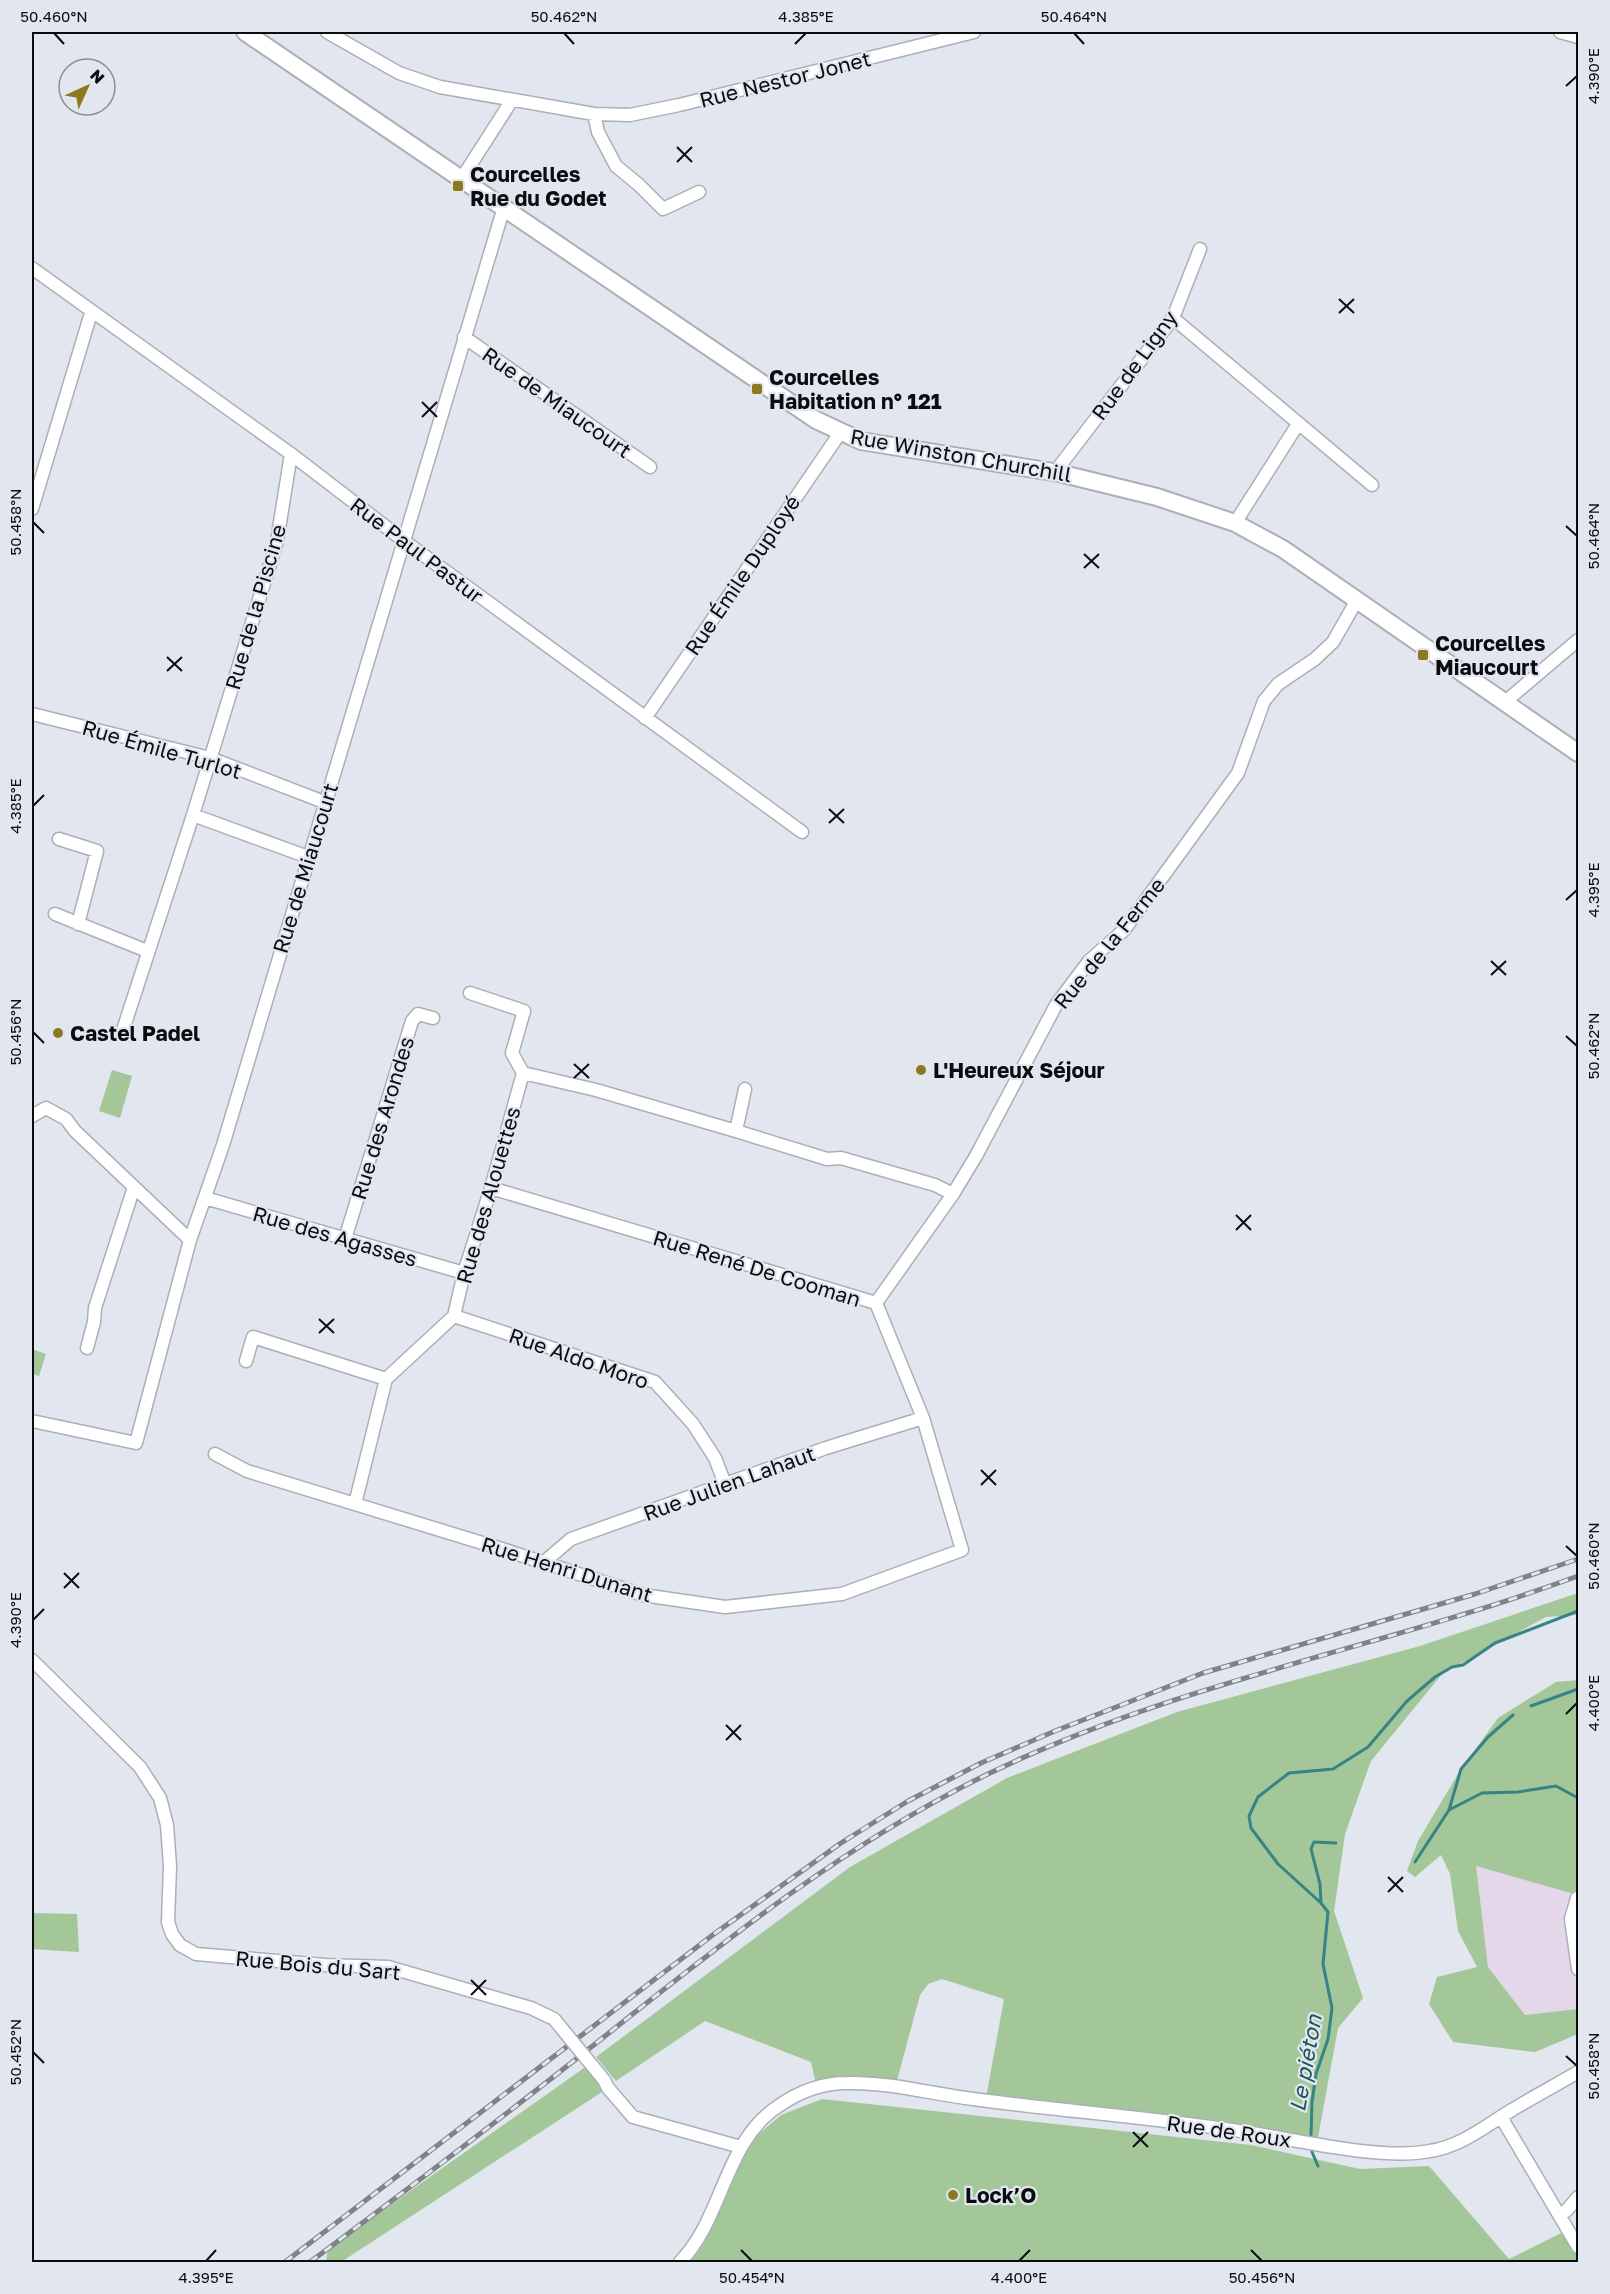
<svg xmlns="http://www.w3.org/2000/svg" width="1610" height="2294" font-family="'Golos Text',sans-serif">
<rect width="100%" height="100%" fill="#e1e6ef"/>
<path fill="#e4d7ea" d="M1475,1865L1578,1895V2009L1525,2015L1488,1967Z"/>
<path fill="#a3c799" d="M112,1070L132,1076L120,1118L99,1111Z
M32,1349L46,1354L39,1376L32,1374Z
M1578,1593V1615L1546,1617L1442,1674L1371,1761L1345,1834L1334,1911L1363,1998L1338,2028L1317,2143L1200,2120L998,2095L986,2098L1004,1999L942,1979L928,1984L920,1995L895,2088L816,2084L811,2062L705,2021L616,2081L596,2057L850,1867L1007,1778L1177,1712L1420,1646Z
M1578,1680V1895L1476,1866L1488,1967L1525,2015L1578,2009V2034L1535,2052L1453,2042L1429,2004L1437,1977L1477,1967L1458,1931L1450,1874L1441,1855L1415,1877L1407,1871L1418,1841L1461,1769L1498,1718L1556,1682Z
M32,1913L77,1914L79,1952L32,1949Z
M591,2063L608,2088L341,2262H326L328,2249Z
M822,2099L1251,2145L1360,2169L1429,2166L1509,2259L1567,2230L1578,2249V2262H689L708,2229L747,2144L781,2115Z"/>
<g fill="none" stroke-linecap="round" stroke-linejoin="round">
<path stroke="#378385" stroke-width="3" d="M1531,1706L1578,1689
M1449,1810L1461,1769L1488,1737L1513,1715
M1415,1862L1449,1810L1482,1793L1518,1792L1556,1786L1578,1798
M1321,1903L1278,1864L1251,1828L1249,1816L1258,1797L1289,1773L1333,1769L1368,1747L1407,1701L1435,1677L1452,1667L1463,1665L1495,1643L1578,1611
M1311,2135L1312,2102L1316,2074L1328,2039L1332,2008L1323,1964L1328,1912L1321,1903L1320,1884L1311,1849L1314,1842L1336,1843
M1312,2152L1318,2166"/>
<defs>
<path id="street" d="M327,32L399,73L440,87L594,114L630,115L679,105L974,32
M1560,32L1578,37
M594,114L598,132L616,166L639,185L663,209L699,192
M462,178L512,100
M32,268L291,454L403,540L802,832
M1173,318L1372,485
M464,337L650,467
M1055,472L1173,318L1200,249
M32,509L91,313
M1235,523L1298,424
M1505,702L1578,640
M32,714L210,758L324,802
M645,718L840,433
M193,815L308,857
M59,839L97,851L78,924
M55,914L147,951
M470,993L524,1011L512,1053L523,1073
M123,1030L193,815L277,541L291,454
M523,1073L596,1090L736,1131L745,1089
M32,1116L46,1108L66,1119L75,1131L190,1240
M736,1131L827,1159L841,1158L935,1185L953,1194
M205,1198L464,1273
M345,1239L412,1021L418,1014L433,1018
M876,1303L953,1194L976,1156L1056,1005L1089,961L1124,930L1238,773L1264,701L1278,684L1315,659L1333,642L1357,600
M454,1316L655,1382L693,1424L715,1458L725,1484
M87,1348L94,1322L95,1308L134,1187
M246,1361L253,1337L386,1379
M32,1421L136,1443L190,1240L223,1145L504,207
M215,1454L247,1471L502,1549L643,1595L725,1607L842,1594L962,1550L923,1418L876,1303L491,1188
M355,1504L386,1379L454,1316L464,1273L491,1188L523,1073
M543,1563L571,1539L826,1448L923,1418
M32,1660L140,1767L160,1798L167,1825L170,1866L168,1922L172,1934L180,1945L196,1954L325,1965L388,1967L531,2008L554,2019
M1577,1898L1571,1919L1578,1969
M604,2080L608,2088L633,2117L741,2147
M1501,2117L1578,2247
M1560,2215L1567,2210L1578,2197
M680,2262C724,2217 724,2140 780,2105C799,2092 823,2083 847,2083C889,2082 932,2094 973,2099C1068,2112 1164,2118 1258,2134C1307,2142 1383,2160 1430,2151C1462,2146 1485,2126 1512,2110C1533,2097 1556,2085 1578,2072"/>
<path id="secondary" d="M245,32L816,420L861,441L1059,473L1157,497L1235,523L1283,549L1578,753"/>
</defs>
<use href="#street" stroke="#aaafb8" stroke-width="15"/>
<use href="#secondary" stroke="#aaafb8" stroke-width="20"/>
<use href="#street" stroke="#fff" stroke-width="12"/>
<use href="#secondary" stroke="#fff" stroke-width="16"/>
<defs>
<path id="rail" d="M285,2262L714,1934L841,1843L908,1801L981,1763L1055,1731L1203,1673L1475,1594L1578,1559
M310,2262C404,2192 498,2121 590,2048C716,1948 842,1845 988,1774C1176,1682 1383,1648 1578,1576"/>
</defs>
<use href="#rail" stroke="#7f8288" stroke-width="5"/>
<use href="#rail" stroke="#e1e6ef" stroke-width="3" stroke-dasharray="9" stroke-linecap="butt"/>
<defs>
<path id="street-bridge" d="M554,2019L604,2080"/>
</defs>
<use href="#street-bridge" stroke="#aaafb8" stroke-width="15" stroke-linecap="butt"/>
<use href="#street-bridge" stroke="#fff" stroke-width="12"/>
</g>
<path fill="none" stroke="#0b0c0f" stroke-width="2" d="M54,33L64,44M564,33L574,44M1074,33L1084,44M795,44L806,33M1566,86L1577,76M677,147L692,162M677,162L692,147M1339,299L1354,313M1339,313L1354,299M422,402L437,417M422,417L437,402M33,522L44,533M1566,526L1577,536M1084,554L1099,568M1084,568L1099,554M167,657L182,671M167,671L182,657M33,806L44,795M829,809L844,823M829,823L844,809M1566,900L1577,890M1491,961L1506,975M1491,975L1506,961M33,1032L44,1043M1566,1036L1577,1046M574,1064L589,1078M574,1078L589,1064M1236,1215L1251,1230M1236,1230L1251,1215M319,1319L334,1333M319,1333L334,1319M981,1470L996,1485M981,1485L996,1470M1566,1546L1577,1556M64,1573L79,1588M64,1588L79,1573M33,1620L44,1609M1566,1714L1577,1703M726,1725L741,1740M726,1740L741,1725M1388,1877L1403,1892M1388,1892L1403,1877M471,1980L486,1995M471,1995L486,1980M33,2052L44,2063M1566,2056L1577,2066M1133,2132L1148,2147M1133,2147L1148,2132M741,2250L752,2261M1251,2250L1262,2261M206,2261L216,2250M1019,2261L1030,2250"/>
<g fill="#8c781d" stroke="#e1e6ef" stroke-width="2">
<rect x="452" y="180" width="12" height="12" rx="3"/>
<rect x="751" y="383" width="12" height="12" rx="3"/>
<rect x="1417" y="649" width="12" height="12" rx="3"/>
<circle cx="58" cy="1033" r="6"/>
<circle cx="921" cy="1070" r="6"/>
<circle cx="953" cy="2195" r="6"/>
</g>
<g text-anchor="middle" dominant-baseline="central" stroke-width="4.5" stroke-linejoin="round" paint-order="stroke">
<g font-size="21" fill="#0b0c0f" stroke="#e1e6ef">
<text transform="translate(785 79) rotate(-14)">Rue Nestor Jonet</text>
<text transform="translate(1134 365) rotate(-54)">Rue de Ligny</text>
<text transform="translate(557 402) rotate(35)">Rue de Miaucourt</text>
<text transform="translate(961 455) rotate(10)">Rue Winston Churchill</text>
<text transform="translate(417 550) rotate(37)">Rue Paul Pastur</text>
<text transform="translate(742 575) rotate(-56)">Rue Émile Duployé</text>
<text transform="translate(255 607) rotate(-74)">Rue de la Piscine</text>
<text transform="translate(162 749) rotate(16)">Rue Émile Turlot</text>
<text transform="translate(305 868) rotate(-73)">Rue de Miaucourt</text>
<text transform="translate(1109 943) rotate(-51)">Rue de la Ferme</text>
<text transform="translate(382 1118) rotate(-73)">Rue des Arondes</text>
<text transform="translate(488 1195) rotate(-74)">Rue des Alouettes</text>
<text transform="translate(335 1236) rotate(16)">Rue des Agasses</text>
<text transform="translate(757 1268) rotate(17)">Rue René De Cooman</text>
<text transform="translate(579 1358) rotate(19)">Rue Aldo Moro</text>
<text transform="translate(729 1483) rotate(-20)">Rue Julien Lahaut</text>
<text transform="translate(567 1569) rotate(17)">Rue Henri Dunant</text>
<text transform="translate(318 1965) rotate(5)">Rue Bois du Sart</text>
<text transform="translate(1229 2131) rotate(8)">Rue de Roux</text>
</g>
<g font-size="21" font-weight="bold" fill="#0b0c0f" stroke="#e1e6ef" text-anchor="start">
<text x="470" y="174">Courcelles<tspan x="470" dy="24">Rue du Godet</tspan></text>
<text x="769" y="377">Courcelles<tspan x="769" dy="24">Habitation n° 121</tspan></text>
<text x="1435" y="643">Courcelles<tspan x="1435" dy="24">Miaucourt</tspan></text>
<text x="70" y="1033">Castel Padel</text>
<text x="933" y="1070">L'Heureux Séjour</text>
<text x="965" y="2195">Lock’O</text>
</g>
<g font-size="22" font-style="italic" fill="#195657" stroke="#e1e6ef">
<text transform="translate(1305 2063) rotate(-80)">Le piéton</text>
</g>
</g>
<rect width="1610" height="2294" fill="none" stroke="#e1e6ef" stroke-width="66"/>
<g transform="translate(87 87) rotate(45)"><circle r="28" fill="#e1e6ef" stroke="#8b8f95" stroke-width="1.5"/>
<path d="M0-4.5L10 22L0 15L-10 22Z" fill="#8c781d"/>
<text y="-9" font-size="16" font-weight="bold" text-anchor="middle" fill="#0b0c0f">N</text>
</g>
<rect x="33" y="33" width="1544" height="2228" fill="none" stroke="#0b0c0f" stroke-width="2"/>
<g font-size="15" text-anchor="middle" fill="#0b0c0f">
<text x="54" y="22">50.460°N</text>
<text x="564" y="22">50.462°N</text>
<text x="806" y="22">4.385°E</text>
<text x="1074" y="22">50.464°N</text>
<text transform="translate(1594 76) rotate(-90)" y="5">4.390°E</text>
<text transform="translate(16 522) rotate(-90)" y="5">50.458°N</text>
<text transform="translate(1594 536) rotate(-90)" y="5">50.464°N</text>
<text transform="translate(16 806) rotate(-90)" y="5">4.385°E</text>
<text transform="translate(1594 890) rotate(-90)" y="5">4.395°E</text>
<text transform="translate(16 1032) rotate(-90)" y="5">50.456°N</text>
<text transform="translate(1594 1046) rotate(-90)" y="5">50.462°N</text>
<text transform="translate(1594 1556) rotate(-90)" y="5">50.460°N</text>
<text transform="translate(16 1620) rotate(-90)" y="5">4.390°E</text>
<text transform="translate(1594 1703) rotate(-90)" y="5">4.400°E</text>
<text transform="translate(16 2052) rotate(-90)" y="5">50.452°N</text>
<text transform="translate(1594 2066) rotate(-90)" y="5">50.458°N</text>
<text x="206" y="2283">4.395°E</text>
<text x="752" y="2283">50.454°N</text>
<text x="1019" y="2283">4.400°E</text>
<text x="1262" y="2283">50.456°N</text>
</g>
</svg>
